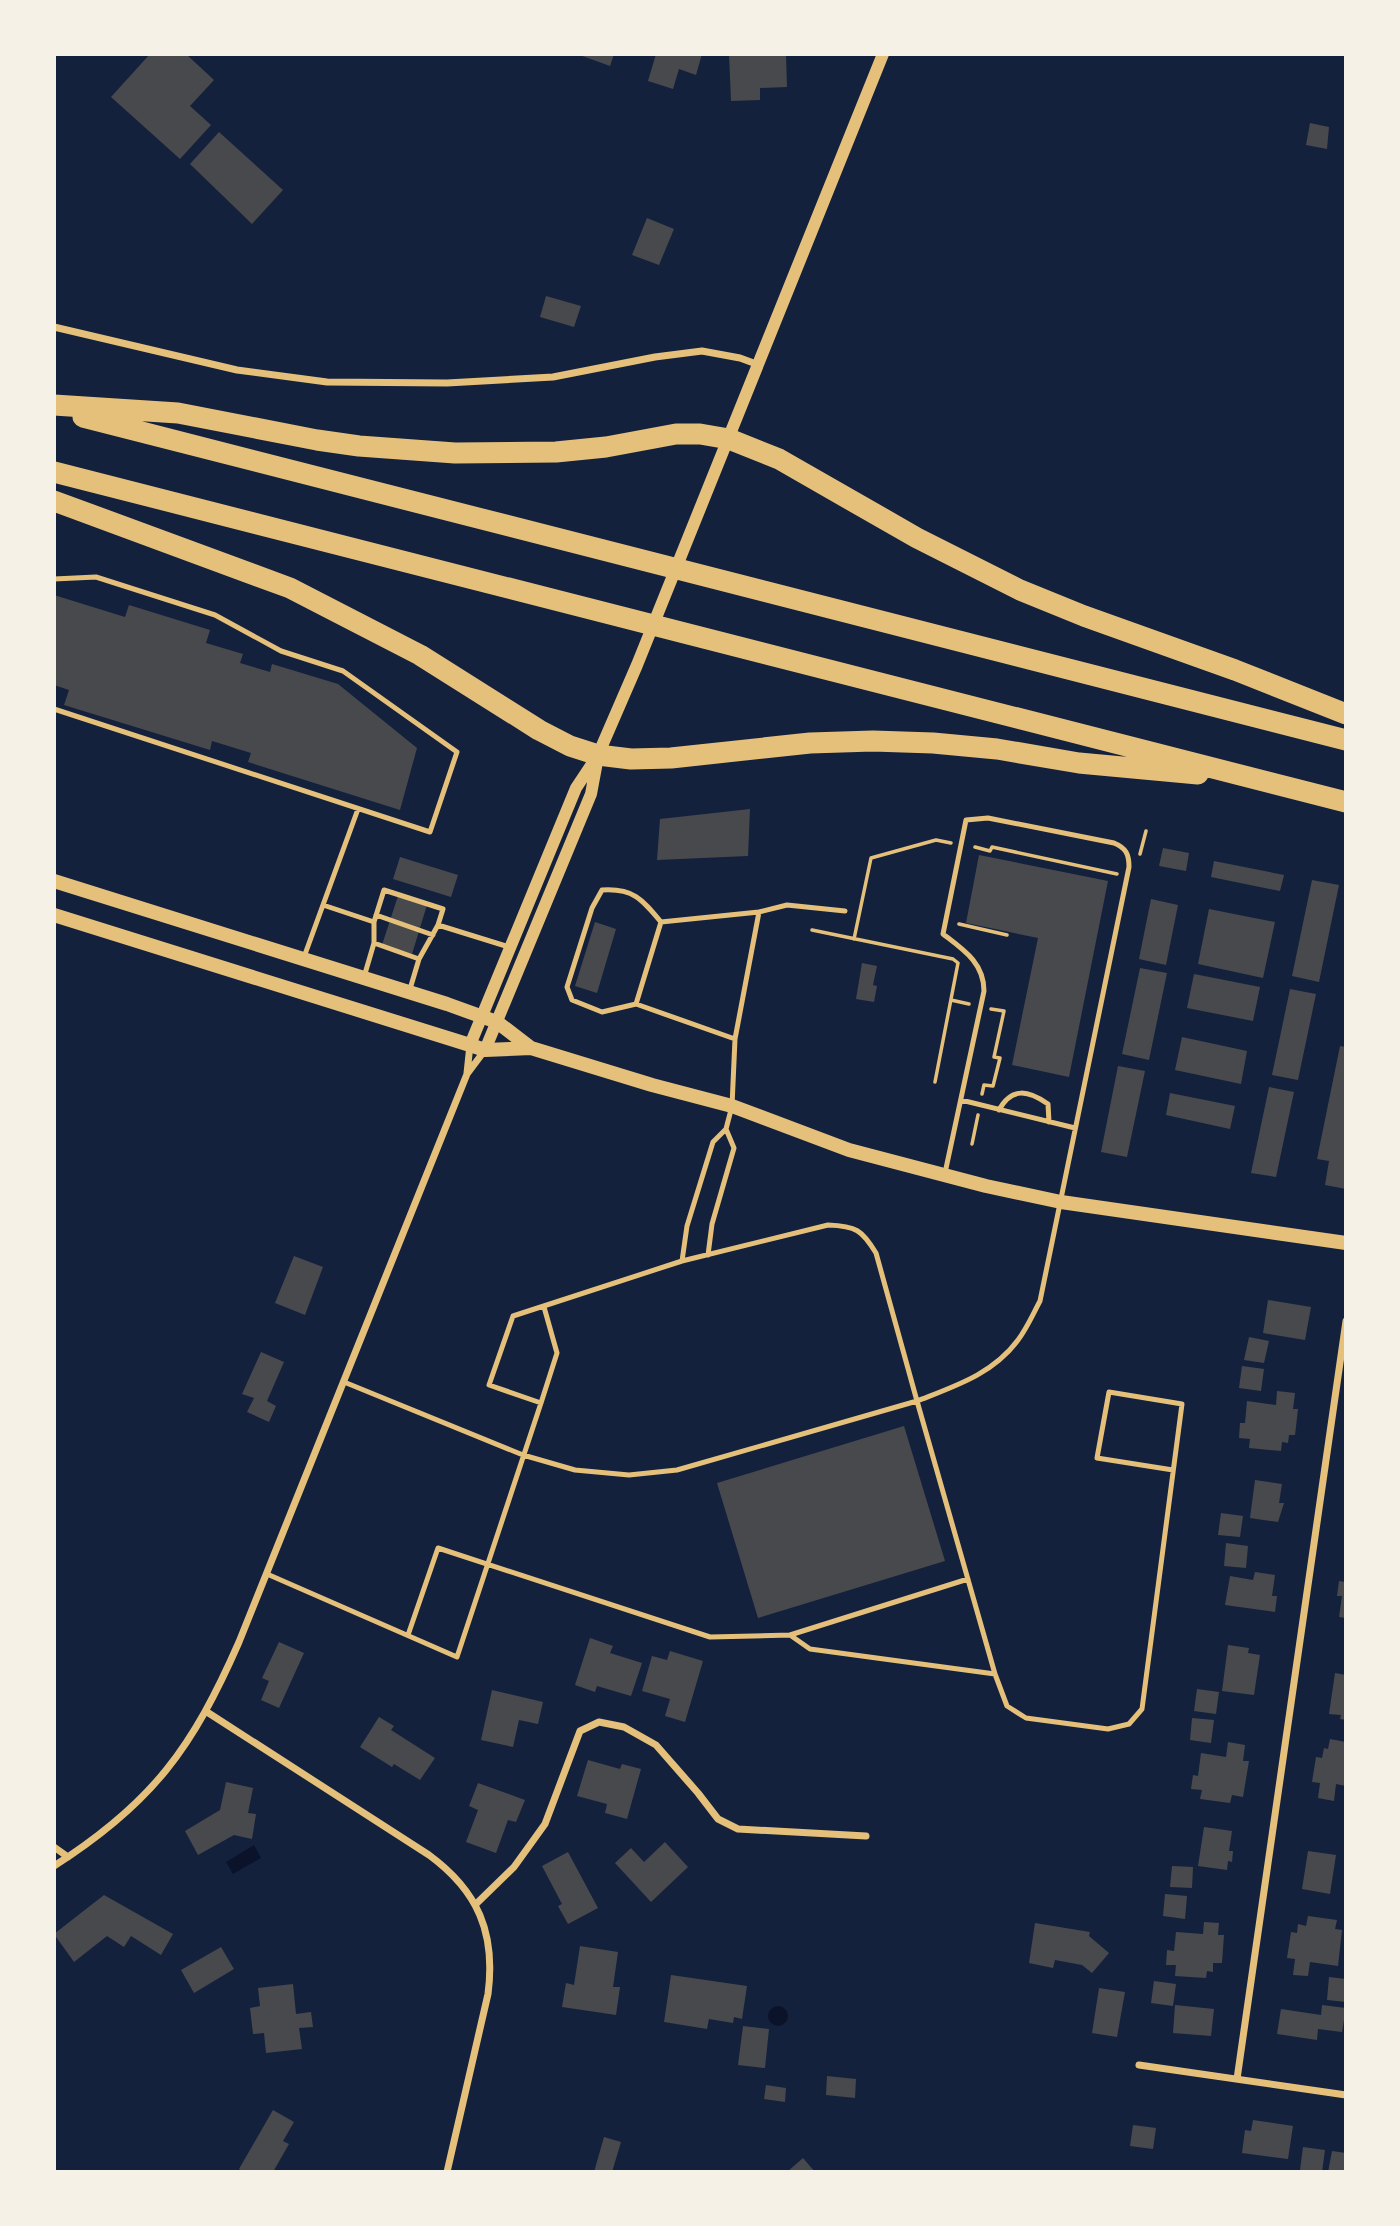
<svg xmlns="http://www.w3.org/2000/svg" width="1400" height="2226" font-family="'Work Sans',sans-serif">
<rect width="100%" height="100%" fill="#14213d"/>
<path fill="#0b132b" d="M254,1845L261,1858L233,1874L226,1862Z
M768 2016a10 10 0 1 1 20 0a10 10 0 1 1-20 0Z"/>
<path fill="#48494c" d="M150,54H186L214,80L190,106L211,125L180,159L111,97Z
M577,54H614L610,66Z
M656,54H702L696,75L679,69L673,89L648,81Z
M729,54H786L787,87L760,88V100L731,101Z
M1310,123L1329,127L1327,149L1306,145Z
M219,132L283,190L252,224L190,164Z
M647,218L674,229L659,265L632,255Z
M546,296L581,306L574,327L540,317Z
M54,595L125,617L129,605L210,630L206,643L243,654L240,663L270,672L272,664L338,684L417,748L400,810L248,762L251,753L212,741L210,750L64,705L69,690L54,685Z
M750,809L748,856L657,860L660,819Z
M1163,848L1189,853L1186,871L1159,866Z
M979,855L1108,881L1069,1077L1012,1065L1038,938L966,923Z
M400,857L458,875L451,897L393,879Z
M1214,861L1284,875L1280,891L1211,877Z
M1312,880L1339,885L1319,982L1292,976Z
M398,896L427,905L412,954L382,945Z
M1151,899L1178,905L1166,965L1139,959Z
M1209,909L1275,922L1263,978L1198,964Z
M595,922L616,929L597,993L575,986Z
M862,963L877,966L873,985L877,986L874,1002L856,999Z
M1140,968L1167,973L1149,1060L1122,1054Z
M1194,974L1260,987L1253,1021L1187,1008Z
M1290,989L1316,994L1298,1080L1272,1075Z
M1182,1037L1247,1051L1241,1084L1175,1070Z
M1340,1046L1346,1047V1189L1325,1185L1329,1161L1317,1159Z
M1118,1066L1145,1071L1127,1157L1101,1152Z
M1269,1087L1294,1092L1276,1177L1251,1173Z
M1170,1093L1235,1106L1230,1129L1166,1115Z
M294,1256L323,1267L305,1315L275,1303Z
M1268,1300L1311,1307L1305,1340L1263,1333Z
M1249,1337L1269,1341L1264,1363L1244,1360Z
M261,1352L284,1362L267,1401L276,1406L269,1422L247,1412L254,1398L242,1394Z
M1242,1366L1264,1369L1261,1391L1239,1388Z
M1277,1391L1295,1393L1293,1409H1298L1295,1435H1289L1288,1443L1282,1442L1281,1451L1249,1448L1250,1439L1239,1438L1240,1423H1245L1247,1401L1276,1405Z
M904,1426L945,1561L758,1618L717,1483Z
M1255,1480L1282,1484L1279,1503H1284L1278,1522L1250,1518Z
M1221,1513L1243,1516L1240,1537L1218,1535Z
M1226,1543L1248,1546L1246,1568L1224,1566Z
M1255,1572L1275,1575L1272,1596H1277L1275,1612L1225,1605L1230,1576L1253,1580Z
M1339,1581L1346,1582V1618L1339,1617L1342,1596H1337Z
M590,1638L613,1646L610,1653L642,1663L631,1696L597,1686L595,1692L575,1685Z
M279,1642L304,1653L279,1708L261,1700L269,1681L262,1678Z
M1228,1645L1249,1648L1248,1653L1260,1655L1254,1695L1222,1691Z
M670,1651L703,1661L685,1722L665,1716L670,1699L642,1691L652,1656L667,1660Z
M1335,1673L1346,1675V1720L1340,1719L1341,1715L1329,1714Z
M1197,1689L1219,1692L1216,1714L1194,1711Z
M492,1690L543,1702L538,1724L519,1720L513,1747L481,1740Z
M379,1717L394,1726L391,1730L435,1758L420,1780L394,1764L392,1767L360,1747Z
M1192,1718L1214,1720L1211,1743L1190,1740Z
M1330,1739L1346,1742V1786L1336,1784L1334,1801L1318,1798L1320,1783L1312,1782L1316,1757L1322,1758L1324,1748L1328,1749Z
M1228,1742L1245,1745L1243,1761H1249L1243,1797L1232,1795L1230,1803L1200,1799L1202,1790L1191,1789L1193,1775L1198,1776L1201,1753L1226,1757Z
M588,1760L620,1769L622,1764L641,1769L627,1819L605,1813L607,1804L577,1796Z
M226,1782L253,1788L248,1813L256,1814L252,1839L234,1835L198,1855L185,1831L220,1810Z
M478,1783L525,1800L516,1822L508,1820L496,1853L466,1842L478,1810L469,1806Z
M1204,1827L1232,1831L1229,1851H1233L1232,1862L1228,1861L1227,1870L1198,1866Z
M665,1842L688,1867L651,1902L615,1863L631,1848L644,1862Z
M1308,1851L1336,1855L1330,1894L1302,1889Z
M568,1852L598,1908L568,1924L558,1906L562,1904L542,1866Z
M1172,1866L1193,1867L1192,1888L1170,1887Z
M1165,1894L1187,1896L1185,1919L1163,1916Z
M104,1895L173,1934L161,1955L131,1936L124,1947L107,1936L74,1962L54,1934Z
M1308,1916L1337,1920L1335,1929L1342,1930L1338,1966L1310,1962L1308,1976L1293,1975L1295,1959L1287,1958L1291,1932L1297,1933L1298,1924L1306,1926Z
M1204,1922L1219,1923L1218,1935H1224L1222,1963H1213V1972L1207,1971L1206,1978L1175,1976L1176,1965H1166L1167,1950L1174,1951L1176,1932L1203,1934Z
M1035,1923L1090,1932L1089,1936L1109,1953L1092,1973L1082,1965L1055,1960L1053,1968L1029,1963Z
M580,1946L618,1952L613,1987H620L616,2015L562,2007L566,1983L574,1985Z
M221,1947L234,1969L194,1993L181,1970Z
M671,1975L747,1986L742,2019L734,2017L733,2023L709,2019L707,2029L664,2022Z
M1329,1977L1346,1979V2002L1327,2000Z
M1154,1981L1176,1984L1173,2006L1151,2003Z
M293,1984L296,2014L311,2012L313,2027L299,2028L302,2049L266,2053L264,2033L253,2034L250,2008L260,2006L258,1988Z
M1099,1988L1125,1992L1117,2037L1092,2033Z
M1175,2005L1214,2009L1211,2036L1173,2033Z
M1322,2005L1346,2008L1342,2032L1318,2029L1317,2040L1277,2034L1281,2009L1321,2015Z
M743,2026L769,2029L765,2068L738,2065Z
M827,2076L856,2079L855,2098L826,2095Z
M766,2085L786,2088L785,2102L764,2099Z
M273,2110L294,2122L283,2141L289,2144L273,2172H244L239,2169Z
M1253,2120L1293,2126L1288,2159L1242,2153L1245,2130L1251,2131Z
M1133,2125L1156,2128L1153,2149L1130,2146Z
M604,2137L621,2142L612,2172H594Z
M1303,2147L1325,2150L1322,2172L1300,2170Z
M1332,2151L1346,2153V2172H1328Z
M803,2158L815,2172H787Z"/>
<g fill="none" stroke-linecap="round" stroke-linejoin="round">
<path stroke="#e5c07b" stroke-width="3.5" d="M975,847L990,851L992,847L1117,874
M1140,854L1146,831
M959,924L1007,935
M812,930L953,959L958,963L935,1082
M854,939L871,858L936,840L951,843
M951,1000L969,1004
M982,1094L984,1085L993,1086L1000,1058L994,1057L1004,1011L991,1009
M972,1144L978,1115"/>
<path stroke="#e5c07b" stroke-width="5" d="M54,579L96,577L215,615L281,651L343,671L457,752L430,832L54,709
M323,905L374,922L384,890L443,909L438,925L509,947
M759,912L787,905L845,911
M376,915L433,935
M374,943L419,959
M304,957L358,809
M364,977L374,943V922
M410,989L419,959L438,925
M636,1004L602,1012L572,1000L567,987L592,908L602,890C633,888 642,899 661,922
M961,1100L1075,1128
M999,1110C1012,1086 1029,1091 1048,1104L1049,1122
M708,1255L712,1224L734,1148L726,1129
M682,1261L687,1226L713,1142L726,1129L732,1106L735,1039L759,912L661,922L636,1004L735,1039
M344,1382L523,1455L575,1470L629,1475L677,1470L917,1401L876,1253C862,1230 856,1226 828,1225L682,1261L513,1316L489,1385L541,1403L557,1353L544,1307
M267,1574L457,1657L541,1403
M408,1635L438,1548L710,1637L790,1635L810,1649L995,1674L917,1401C955,1386 993,1374 1018,1340C1027,1328 1033,1314 1040,1301L1129,867C1129,854 1126,848 1114,843L988,818L966,820L943,934C964,950 984,963 984,991L945,1173
M790,1635L968,1579
M995,1674L1007,1706L1026,1718L1108,1729L1129,1724L1142,1709L1182,1404L1109,1392L1097,1458L1173,1470"/>
<path stroke="#e5c07b" stroke-width="7" d="M54,327L237,370L327,382L447,383L553,377L655,357L702,351L740,358L759,365
M467,1073L470,1045
M207,1712L429,1855C478,1891 496,1933 488,1994L447,2172
M54,1847L68,1857
M54,1866C153,1803 193,1747 239,1642L467,1074L485,1050
M476,1904L514,1867L545,1824L580,1731L599,1722L624,1727L656,1745L698,1793L718,1819L738,1829L866,1836
M1139,2065L1346,2095
M1237,2079L1346,1321"/>
<path stroke="#e5c07b" stroke-width="12" d="M470,1045L576,788L598,755L637,665L883,54
M485,1050L591,794L597,762"/>
<path stroke="#e5c07b" stroke-width="14" d="M54,881L447,1004L497,1022L531,1048
M54,915L470,1045L485,1050L531,1048L652,1085L732,1106L849,1150L986,1186L1061,1202L1346,1243"/>
<path stroke="#e5c07b" stroke-width="21" d="M54,405L178,413L317,440L359,446L455,453L556,452L606,447L676,434H700L729,439L779,459L917,538L1020,590L1084,616L1235,670L1346,714
M83,417L1346,740
M54,472L1346,802
M54,501L290,588L420,655L539,730L570,746L598,755L631,759L671,758L810,743L873,741L933,743L997,749L1079,763L1198,774"/>
</g>
<rect width="1400" height="2226" fill="none" stroke="#f6f1e7" stroke-width="112"/>
</svg>
